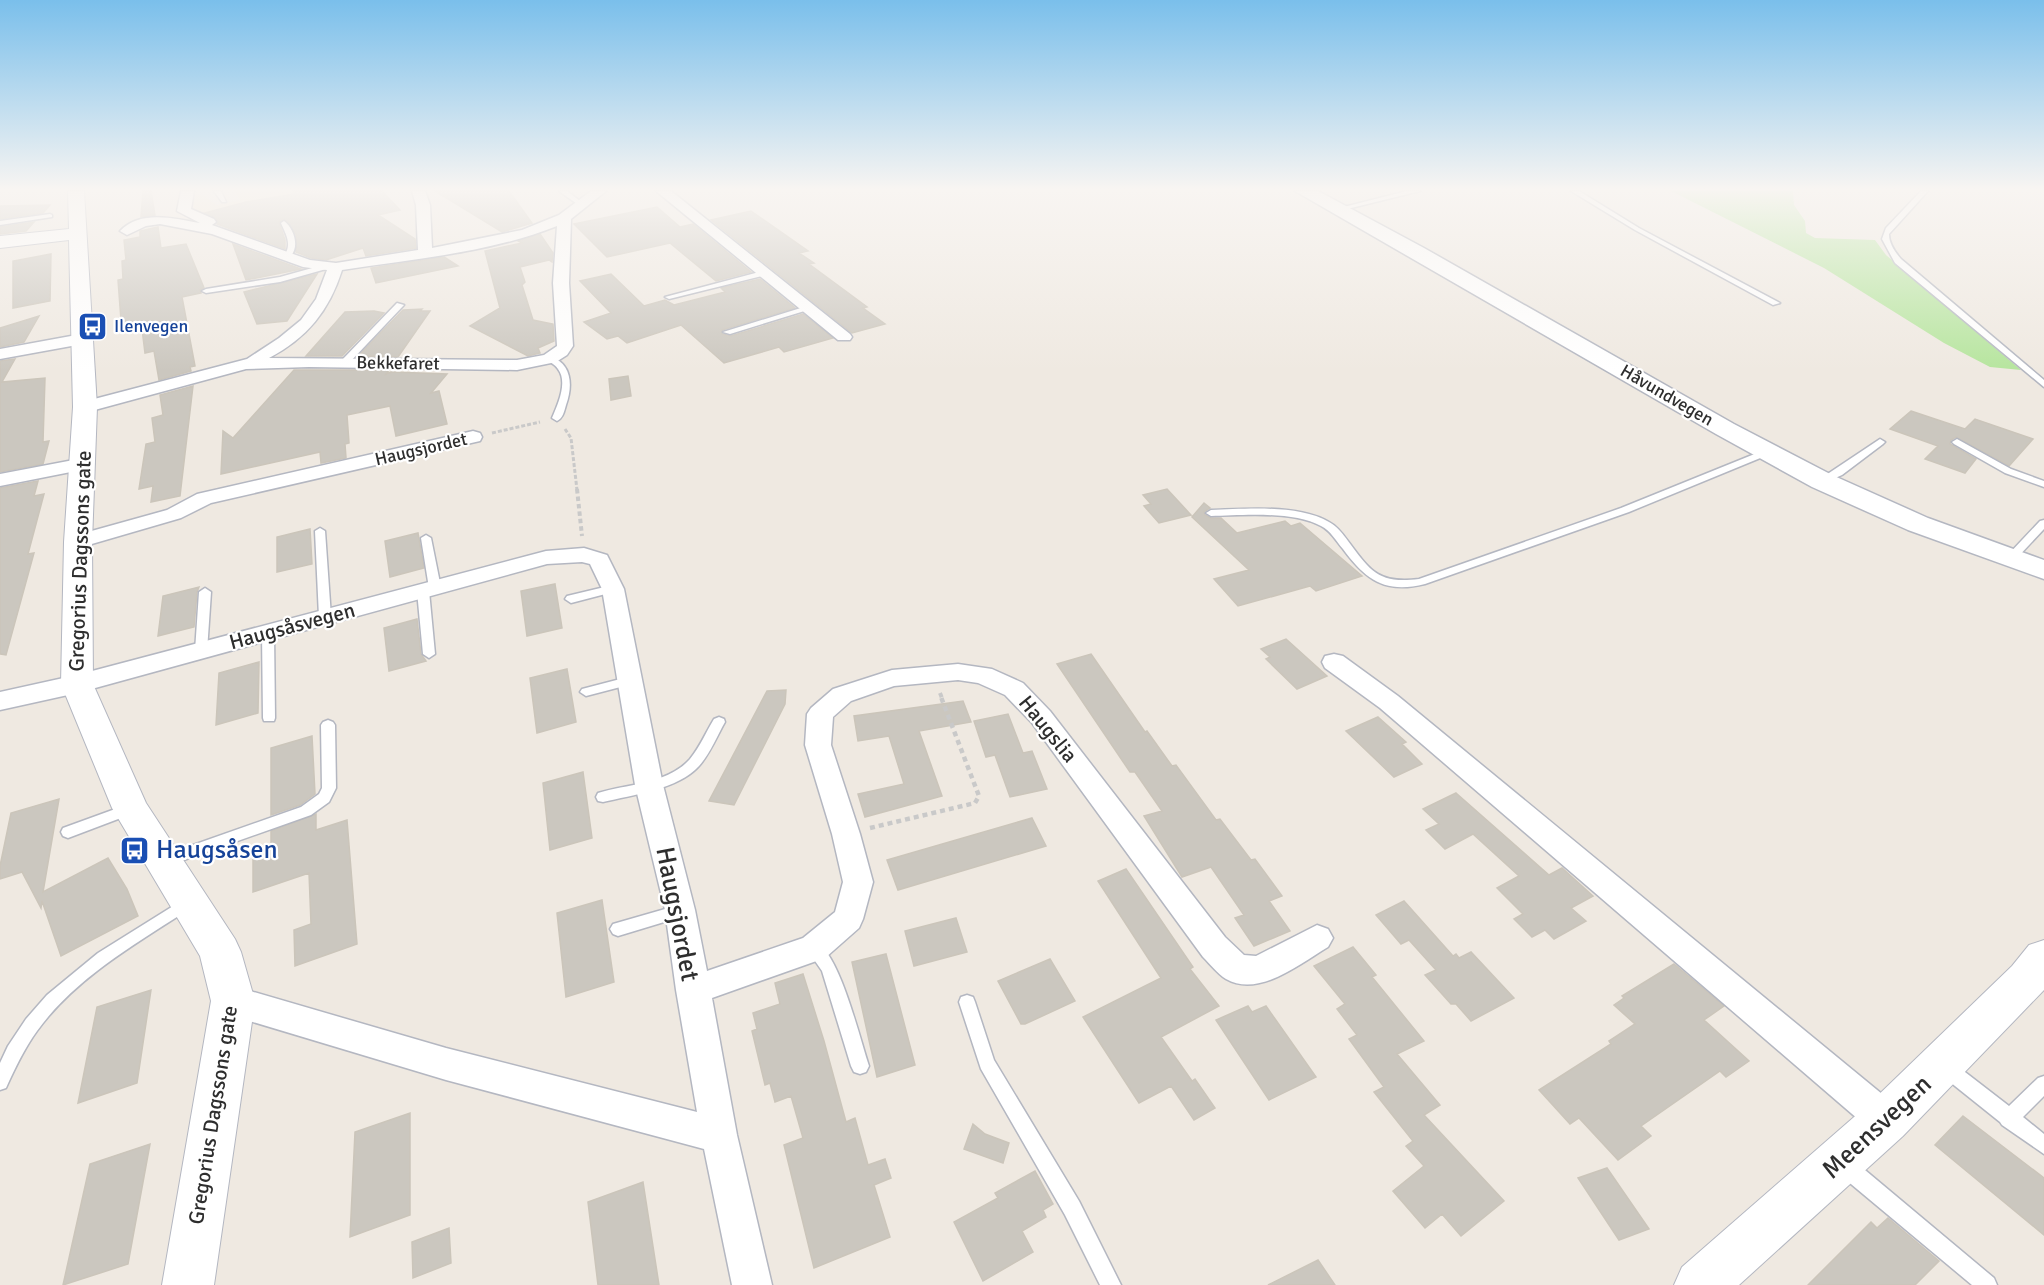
<svg xmlns="http://www.w3.org/2000/svg" width="2044" height="1285" font-family="Signika,sans-serif">
<rect width="100%" height="100%" fill="#efe9e1"/>
<path fill="#f0e6d1" d="M235,191H292L296,199L222,219L191,210L195,196L203,195L217,205L240,200Z"/>
<path fill="#b6e59e" d="M1671,191H1793L1794,205L1805,221L1806,233L1815,238L1875,240L1886,255L2021,370L1990,367L1944,343L1824,268Z"/>
<path fill="#cbc7bf" stroke="#cbc5ba" stroke-width="1.5" d="M143,191H151L155,215L141,217Z
M293,191H382L400,210L378,215L415,239L416,248L366,256L363,248L326,260L311,258L296,252V234L284,219L279,222L285,240V249L217,224L216,218L205,213L246,202L294,194Z
M435,191H509L532,223L502,232Z
M50,205L43,213L0,219V206Z
M657,207L680,227L693,224L751,272L716,281L670,243L607,257L574,224Z
M751,211L808,251L799,253L814,263L809,264L867,307L863,308L885,324L852,333L711,220Z
M34,222L26,231L0,234V227Z
M158,227L161,248L186,244L204,288L200,290L201,293L182,297L195,366L190,367L191,371L159,380L154,351L145,353L142,329L122,333L118,280L123,279L122,261L126,260L124,240L140,237V231Z
M540,234L553,253L552,262L549,260L520,267L525,282L522,285L533,320L553,324L554,341L538,348L540,353L528,356L470,326L500,308L485,251L522,243L518,241Z
M233,244L301,269L246,280Z
M51,254L50,301L13,308V261Z
M444,257L458,266L376,283L371,268Z
M317,274L287,321L257,324L244,292Z
M611,274L644,306L665,300L674,305L725,292L721,288L760,279L795,308L722,330V334L731,336L803,314L833,338L784,352L779,347L724,363L681,325L627,343L618,336L607,339L584,322L611,313L580,281Z
M422,309L420,311H430L398,357L358,356L403,310Z
M374,311L384,313L342,356H306L345,312Z
M39,316L24,342L0,347V328Z
M15,359L2,382L45,378L43,442L49,441L43,464L0,472V361Z
M294,370H389L386,374L391,372L447,374L431,393L439,391L447,424L396,436L390,406L347,415L349,443L345,444L346,458L321,463L320,452L221,474L223,431L233,438Z
M628,376L631,396L611,400L609,379Z
M193,386L180,496L151,502L153,486L139,489L146,444L155,442L152,418L163,415L160,395Z
M1911,411L1965,429L1975,419L2033,439L2009,466L1956,437L1951,440L1950,444L1976,459L1965,473L1925,459L1938,446L1890,429Z
M38,481L34,496L44,494L28,554L34,553L6,655L0,654V488Z
M1167,489L1191,515L1159,523L1144,506L1151,504L1143,495Z
M1204,503L1210,508L1204,512L1205,515L1211,518H1221L1237,533L1285,521L1291,526L1300,523L1362,576L1316,591L1310,586L1238,606L1214,579L1249,570L1192,517Z
M310,529L312,564L277,572V537Z
M418,533L424,568L390,577L385,541Z
M555,584L562,628L527,636L521,591Z
M199,587L197,592L194,627L158,636L163,596Z
M417,619L421,654L426,661L389,671L384,628Z
M1286,639L1327,676L1297,689L1266,659L1270,657L1261,649Z
M1091,654L1145,732L1147,731L1172,766L1176,765L1216,820L1220,819L1251,860L1255,859L1282,896L1269,901L1290,931L1254,946L1235,918L1244,915L1211,867L1182,877L1144,816L1162,811L1135,772H1130L1057,664Z
M259,662L258,713L216,725L219,673Z
M567,669L576,722L537,733L530,678Z
M786,690L785,704L734,805L709,801L767,691Z
M963,701L971,722L919,731L942,796L865,817L858,794L904,784L889,736L858,741L854,716Z
M1008,714L1023,753L1032,751L1047,789L1010,797L995,755L986,757L974,721Z
M1378,717L1406,742L1402,744L1422,764L1394,777L1346,731Z
M312,736L315,794L300,805L271,815V748Z
M583,772L592,838L550,850L543,783Z
M1456,793L1549,875L1562,868L1593,896L1571,908L1586,921L1554,939L1545,930L1532,937L1514,919L1523,914L1497,888L1519,876L1473,834L1445,849L1426,830L1439,824L1423,809Z
M59,799L43,892L108,858L127,889L138,916L61,956L42,901L41,908L22,872L0,879V866L11,813Z
M316,814V830L347,820L357,944L295,966L294,930L311,924L309,873L253,892V850L271,844V831Z
M1032,818L1046,846L898,890L887,860Z
M1126,869L1193,967L1190,969L1219,1006L1161,1037L1192,1081L1195,1079L1215,1108L1194,1120L1171,1086L1139,1103L1083,1017L1161,978L1098,881Z
M602,900L614,982L566,997L557,913Z
M1404,901L1453,956L1456,954L1459,958L1471,952L1514,998L1471,1021L1456,1004H1451L1425,975L1436,970L1409,940L1401,944L1376,915Z
M956,918L967,952L914,966L905,931Z
M1353,947L1376,975L1372,977L1424,1041L1397,1054L1440,1105L1424,1115L1504,1201L1461,1236L1442,1214L1425,1228L1393,1191L1424,1166L1406,1146L1413,1141L1374,1092L1384,1087L1349,1039L1357,1035L1337,1009L1345,1004L1314,966Z
M886,954L915,1065L877,1077L852,962Z
M1050,959L1075,1001L1025,1024H1021L998,981Z
M1674,964L1724,1006L1704,1020L1749,1061L1726,1077L1720,1071L1641,1126L1651,1136L1618,1160L1579,1118L1570,1124L1539,1090L1611,1044L1609,1041L1635,1024L1614,1005L1624,998L1622,996Z
M803,974L824,1041L846,1122L855,1118L868,1165L885,1159L891,1178L874,1185L890,1237L814,1268L784,1145L803,1138L791,1096L775,1102L770,1083L765,1085L752,1031L757,1029L753,1013L780,1004L775,983Z
M151,990L137,1083L78,1103L97,1007Z
M1248,1006L1252,1012L1266,1006L1316,1077L1269,1100L1216,1020Z
M410,1113V1215L350,1237L355,1132Z
M1963,1116L2044,1178V1235L1935,1145Z
M973,1124L985,1134L1009,1143L1003,1163L964,1149Z
M150,1144L128,1264L63,1285L90,1164Z
M1607,1168L1649,1229L1619,1240L1578,1178Z
M1035,1171L1053,1204L1043,1210L1046,1217L1022,1231L1033,1252L983,1281L954,1222L998,1198L995,1193Z
M643,1182L659,1285H598L588,1202Z
M1888,1218L1939,1261L1915,1285H1808L1871,1222L1877,1228Z
M449,1228L451,1263L413,1278L412,1242Z
M1318,1260L1335,1285H1268Z"/>
<g fill="none" stroke-linecap="round" stroke-linejoin="round">
<defs>
<path id="service" d="M214,191H221L226,202H222Z
M559,191H567L585,205L580,206Z
M1407,191H1420L1339,211L1336,209Z
M1571,191H1579L1639,228L1780,303L1773,305L1635,230Z
M1921,191H1928L1889,234C1889,244 1895,252 1901,259L2044,380V387L1895,263L1882,239L1886,228Z
M50,214L52,215V217L0,225V221Z
M284,221C295,229 301,251 287,259L283,257C293,245 286,235 281,223Z
M323,265L327,267L326,269L280,282L206,293L202,291L206,289L280,277Z
M763,271L767,273L766,275L669,299L665,297Z
M397,303L404,305L348,364H342V360Z
M804,307L811,309L730,334L723,332Z
M550,356C572,364 573,385 566,405C564,412 563,418 557,421L552,418C558,404 568,382 558,369C555,364 549,362 546,359Z
M1880,439L1885,442L1883,444L1842,475L1822,484L1817,481Z
M1957,439L2011,469L2044,481V487L2005,473L1954,444L1952,442Z
M1767,449L1772,452L1770,454L1629,512L1425,584C1385,594 1366,580 1343,549C1336,541 1331,531 1321,526C1293,511 1243,515 1211,516L1206,513L1211,510C1245,509 1298,504 1329,522C1337,526 1343,534 1348,541C1371,572 1379,584 1419,579L1621,508Z
M2044,520V529L2014,561H2006L2005,559L2006,557L2040,521Z
M320,528L325,531L331,617L325,621L319,617L315,531Z
M426,535L431,538L441,588L435,592L429,588L421,538Z
M613,585L617,587L619,589L617,591L571,603L565,599L567,596Z
M423,587L429,591L435,654L429,658L423,654L417,591Z
M205,588L211,592L207,651L201,655L195,651L199,592Z
M268,629L274,633L275,718L274,721H264L263,718L262,633Z
M628,677L632,678L634,681L632,684L586,696L580,692L582,689Z
M719,717L724,719L725,722C717,736 710,754 699,766C679,789 632,795 603,802L598,801L596,797L598,793C627,784 668,784 690,759C700,747 706,732 714,719Z
M328,720L333,722L335,725L336,788L329,802L311,815L164,867L159,865L157,861L159,857L301,807L319,794L322,788L321,725L323,722Z
M129,804L134,805L136,809L134,813L68,838L63,836L61,832L63,828Z
M186,898L191,900L194,904L191,908C137,943 75,978 37,1031C24,1049 15,1068 6,1088L0,1090V1063L8,1046L26,1019L47,995L98,953Z
M679,905L684,906L687,911L684,916L618,936L613,934L610,929L613,924Z
M814,941C839,950 860,1040 869,1066L866,1072L860,1074L854,1072L851,1066L822,971L806,948L808,943Z
M967,995L973,997L975,1002L994,1060L1079,1201L1121,1285H1100L1065,1215L981,1069L959,1002L961,997Z
M1946,1060L1952,1062L2009,1106L2038,1078L2044,1076V1096L2023,1117L2044,1134V1154L2002,1125L2000,1122L1940,1074L1937,1068L1940,1062Z
M1846,1158L1853,1160L1994,1278L1997,1285H1972L1839,1174L1837,1167L1839,1160Z"/>
<path id="minor" d="M181,191H194L191,209L214,219L216,222L212,225L310,260L336,263L418,250L416,205L412,191H425L430,205L432,248L522,230L559,215L591,191H606L571,219L569,283L573,346L567,355L556,362L517,370L309,367L246,369L91,411H79L76,407L79,403L247,359L279,338L301,320L316,299L327,270L303,267L212,234L160,224L146,226L127,235L120,231C141,209 175,219 200,223L177,211ZM557,226L553,283L557,346L544,355L517,360L269,358C307,338 329,311 342,270C414,259 489,253 557,226Z
M656,191H671L850,334L852,337L850,340H838Z
M82,334L88,335L90,339L88,343L0,359V349Z
M473,431L480,433L482,437L480,441L211,503L181,518L78,548L70,547L67,542L70,537L167,510L197,494Z
M84,458L91,460L94,464L91,468L0,486V474Z
M584,548L607,555L624,589L663,785L695,910L707,971L803,938L835,912L843,882L832,834L805,745L807,714L811,708L833,689L892,670L958,664L992,669L1023,683L1050,711L1225,937L1244,955L1256,956L1317,925L1328,929L1333,938L1328,947C1301,963 1259,998 1226,979C1218,974 1210,964 1203,957L1032,723L1005,695L978,683L958,680L894,686L851,701L833,717L831,745L860,834L873,882L863,919L859,928L825,958L712,998L737,1135L772,1285H732L704,1149L446,1080L233,1016L221,1011L217,1001L221,991L233,986L446,1048L697,1112L676,990L665,910L635,785L602,589L590,564L582,562L547,564L77,693L0,710V692L77,675L546,551Z
M1334,654L1343,656L1398,696L1899,1108L1904,1120L1899,1132L1886,1137L1873,1132L1380,708L1325,668L1322,662L1325,656Z"/>
<path id="tertiary" d="M68,191H84L97,407L92,542L93,684L146,803L235,939L241,952L255,1001L214,1285H162L211,1001L200,956L112,808L61,684L64,542L73,407L69,240L0,248V236L69,229Z
M2044,940V990L1903,1136L1739,1285H1674L1682,1267L1869,1104L2012,966L2029,945Z"/>
<path id="secondary" d="M1295,191H1318L1424,248L1734,424L1832,475L1928,518L2044,560V579L1908,530L1812,487L1716,434Z"/>
</defs>
<use href="#service" stroke="#b4b7c1" stroke-width="3"/>
<use href="#minor" stroke="#b4b7c1" stroke-width="3"/>
<use href="#tertiary" stroke="#b4b7c1" stroke-width="2"/>
<use href="#secondary" stroke="#b4b7c1" stroke-width="3"/>
<path stroke="#c9c9c9" stroke-width="3" stroke-dasharray="4 2" stroke-linecap="butt" d="M565,429L571,438L577,490
M492,433L540,422"/>
<path stroke="#c9c9c9" stroke-width="4" stroke-dasharray="4.5 3" stroke-linecap="butt" d="M577,489L582,536
M940,693L942,698"/>
<path stroke="#c9c9c9" stroke-width="4.5" stroke-dasharray="5 4" stroke-linecap="butt" d="M870,828L975,803L979,796L941,697"/>
<use href="#service" fill="#fff" fill-rule="evenodd"/>
<use href="#minor" fill="#fff" fill-rule="evenodd"/>
<use href="#tertiary" fill="#fff" fill-rule="evenodd"/>
<use href="#secondary" fill="#fff" fill-rule="evenodd"/>
</g>
<linearGradient id="sky" x2="0" y2="1"><stop stop-color="#7abfeb"/><stop offset="0.51" stop-color="#f8f5f2"/><stop offset="1" stop-color="#f8f5f2" stop-opacity="0"/></linearGradient>
<rect width="2044" height="371" fill="url(#sky)"/>
<defs>
<symbol id="bus-square" viewBox="-11 -11 22 22"><rect x="-9" y="-9" width="18" height="18" rx="4" fill="#1a4fb4" stroke="#fff"/><path d="M-5-6H5V4H4V6H2V4H-2V6H-4V4H-5ZM-3.5-4V0h7V-4ZM-3.5 1.2v1.5H-2V1.2ZM2 1.2v1.5H3.5V1.2Z" fill="#fff"/></symbol>
</defs>
<g fill-rule="evenodd">
<use href="#bus-square" x="76" y="310" width="33" height="33"/>
<use href="#bus-square" x="118" y="834" width="33" height="33"/>
</g>
<g text-anchor="middle" dominant-baseline="central" stroke-width="4.5" stroke-linejoin="round" paint-order="stroke">
<g font-size="18" fill="#164399" stroke="#fff" text-anchor="start">
<text x="114" y="326">Ilenvegen</text>
</g>
<g font-size="18" fill="#2e2e2e" stroke="#fff">
<text transform="translate(398 363) rotate(1)">Bekkefaret</text>
<text transform="translate(1667 395) rotate(30)">Håvundvegen</text>
<text transform="translate(421 449) rotate(-13)">Haugsjordet</text>
</g>
<g font-size="21" fill="#2e2e2e" stroke="#fff">
<text transform="translate(80 561) rotate(-88)">Gregorius Dagssons gate</text>
<text transform="translate(292 626) rotate(-15)">Haugsåsvegen</text>
<text transform="translate(1048 729) rotate(51)">Haugslia</text>
<text transform="translate(213 1115) rotate(-81)">Gregorius Dagssons gate</text>
</g>
<g font-size="26" fill="#164399" stroke="#fff" text-anchor="start">
<text x="156" y="850">Haugsåsen</text>
</g>
<g font-size="26" fill="#2e2e2e" stroke="#fff">
<text transform="translate(677 914) rotate(79)">Haugsjordet</text>
<text transform="translate(1877 1127) rotate(-43)">Meensvegen</text>
</g>
</g>
</svg>
